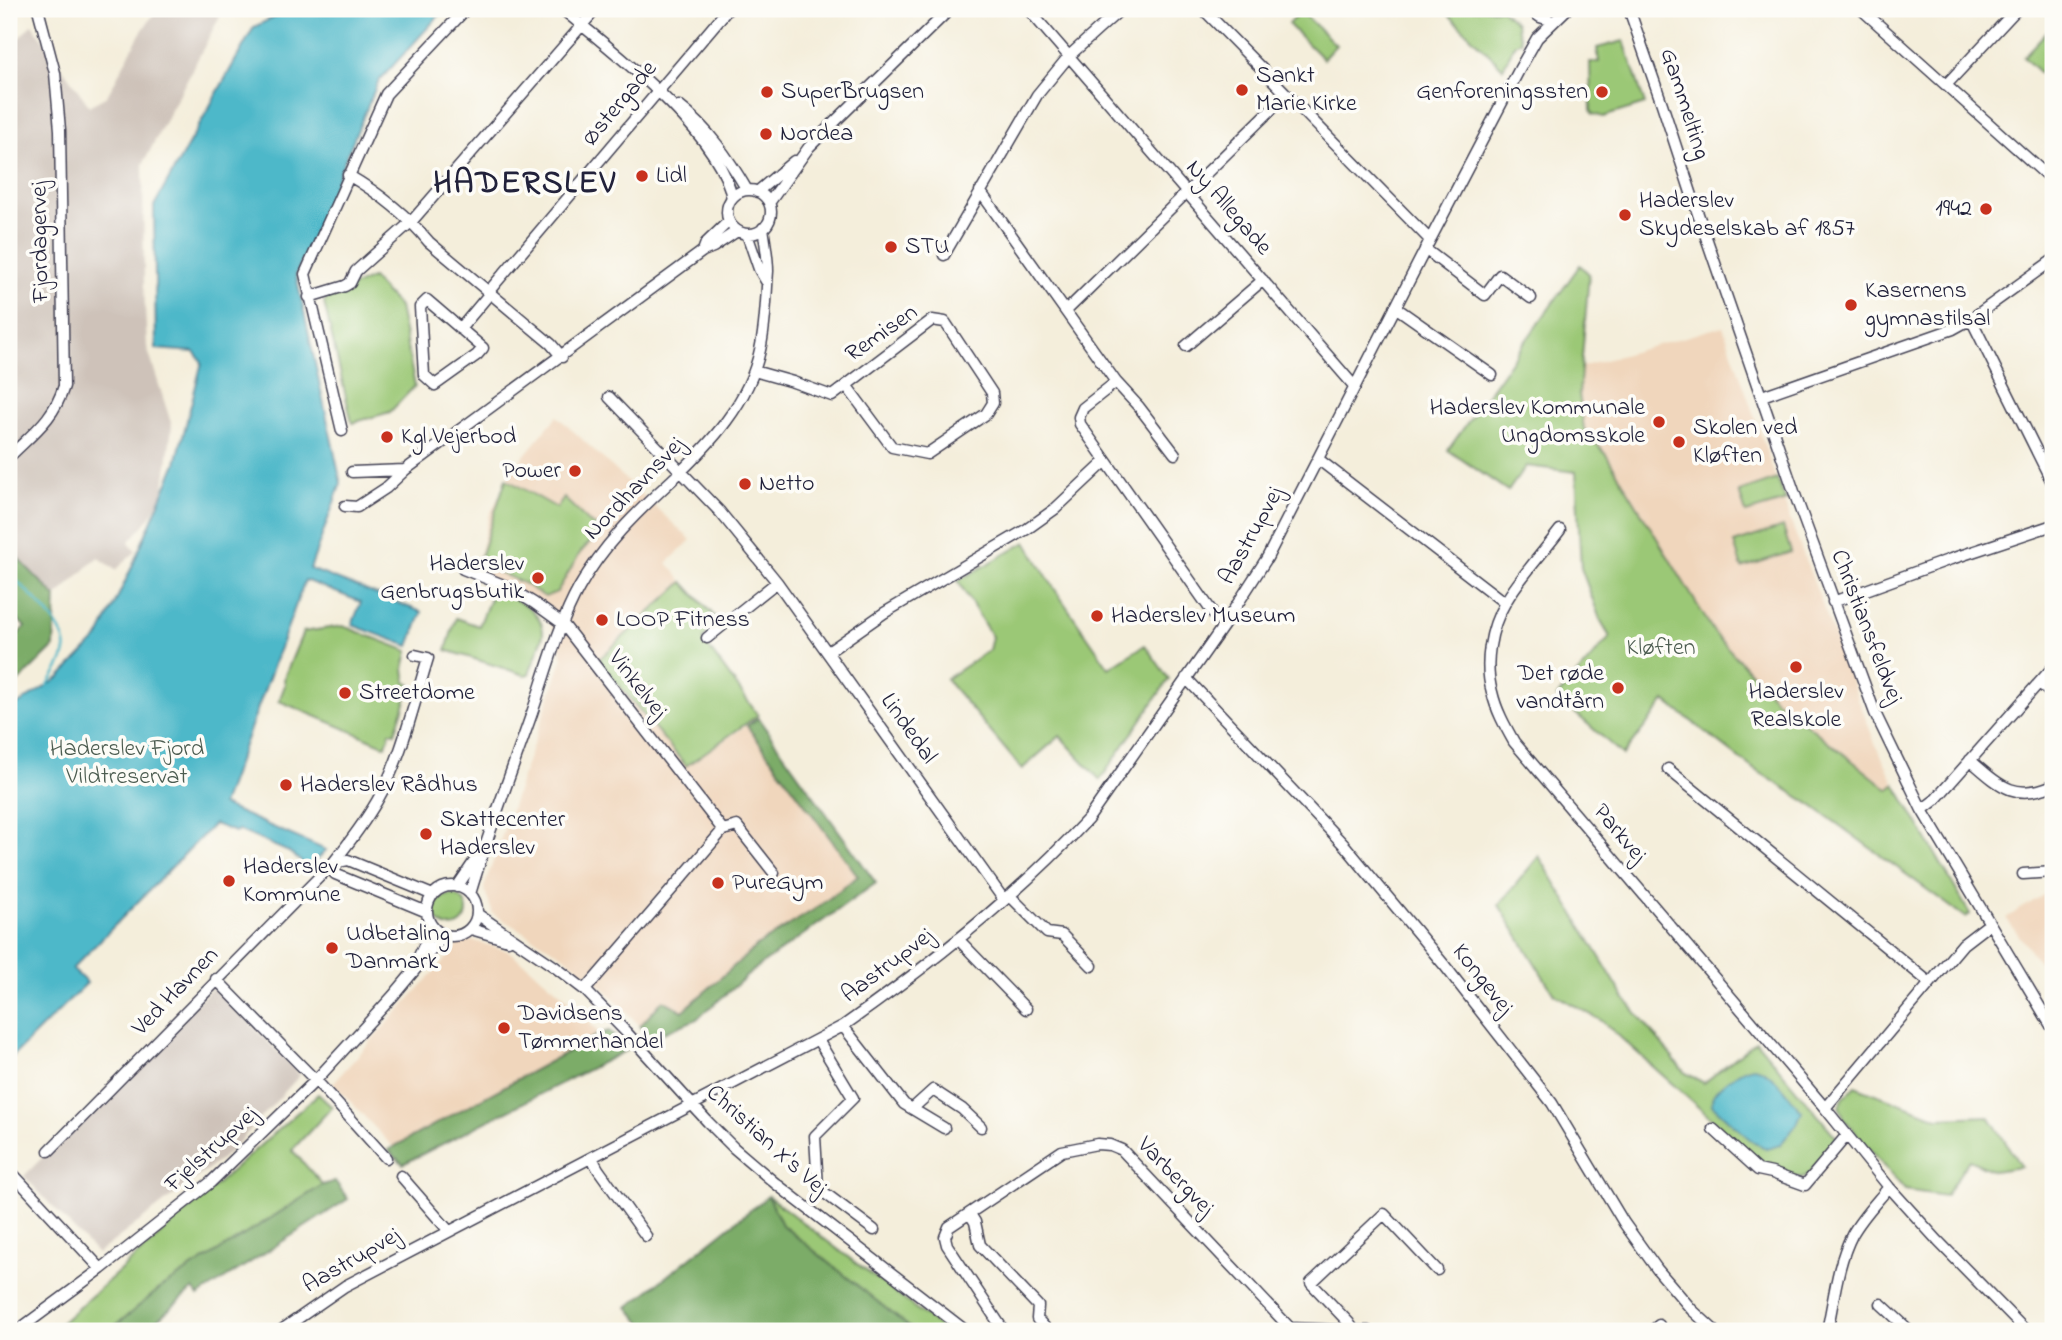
<svg xmlns="http://www.w3.org/2000/svg" width="2062" height="1340" font-family="'Indie Flower',sans-serif">
<rect width="100%" height="100%" fill="#fdfcf7"/>
<filter id="ink" filterUnits="userSpaceOnUse"><feTurbulence type="fractalNoise" baseFrequency=".0143" numOctaves="2"/><feDisplacementMap in="SourceGraphic" scale="14" xChannelSelector="R" yChannelSelector="G"/><feConvolveMatrix kernelMatrix="1 2 1 2 8 2 1 2 1" color-interpolation-filters="sRGB"/></filter>
<filter id="wash" filterUnits="userSpaceOnUse"><feTurbulence type="fractalNoise" baseFrequency=".00686" numOctaves="4" result="noise"/><feDisplacementMap in="SourceGraphic" scale="28" xChannelSelector="R" yChannelSelector="G"/><feGaussianBlur stdDeviation="1.57" result="paint"/><feColorMatrix in="noise" values="0 0 0 0 0 0 0 0 0 0 0 0 0 0 0 0 0 1.4 0 .05"/><feComposite in="paint" operator="in"/></filter>
<g filter="url(#wash)">
<rect width="100%" height="100%" fill="#f4eedb"/>
<path fill="#f0d6bc" d="M1723,326L1791,522L1875,743L1895,784L1889,790L1776,700L1715,634L1607,456L1584,429L1579,394L1581,367Z
M557,416L691,540L667,563L683,582L599,660L686,766L758,718L748,726L858,876L818,907L758,945L683,1012L663,1001L640,1026L603,987L564,956L493,914L484,888L563,657L553,630L547,618L476,568L489,516L513,469Z
M2053,889V981L2006,918Z
M462,941H475L508,951L527,965L564,996L600,1034L393,1147L333,1083Z"/>
<path fill="#cec2b9" d="M157,9H208L220,16L143,164L144,288L147,347L172,426L163,494L149,519L129,542L136,551L116,570L98,557L56,597L9,549V49L32,24L89,106L107,96L140,34Z
M214,986L300,1075L229,1153L97,1254L24,1176Z"/>
<path fill="#9bc876" stroke="#5e7558" stroke-width="2" d="M1443,9H1501L1516,23L1521,41L1515,44L1503,68Z
M1301,11L1336,45L1323,59L1288,24Z
M2053,25V85L2023,57Z
M1624,41L1645,104L1603,117L1593,114L1591,110L1590,62H1599L1597,48Z
M1580,265L1589,274L1579,394L1584,429L1607,456L1715,634L1776,700L1889,790L1895,784L1970,914L1966,918L1813,806L1751,767L1665,701L1623,755L1557,697L1610,637L1601,622L1581,568L1576,472L1526,466L1508,491L1448,450Z
M372,278L399,307L415,386L390,412L352,423L324,303L327,298Z
M506,479L557,508L564,498L591,524L602,529L580,553L557,592L545,597L523,583L478,563Z
M1777,479L1786,501L1746,513L1739,492Z
M1783,527L1791,552L1742,568L1734,543Z
M1026,542L1054,588L1109,668L1145,645L1169,679L1100,780L1060,736L1022,769L946,679L989,650L992,637L958,581Z
M683,582L716,618L703,640L758,715L686,766L598,660Z
M494,589C512,598 541,608 543,631C544,641 532,664 529,674L525,675L446,650L456,618L479,626Z
M343,626L408,651L404,669L406,682L411,685L395,733L390,732L386,746L279,701L285,685L284,678L303,632Z
M1539,856L1625,999L1684,1072L1704,1083L1756,1041L1837,1138L1808,1175L1801,1178L1762,1164L1602,1021L1554,994L1499,905Z
M435 911a16 16 0 1 1 32 0a16 16 0 1 1-32 0Z
M1855,1086L1938,1118L1989,1116L2021,1167L1994,1171L1969,1160L1945,1196L1905,1190L1845,1120L1839,1106L1844,1097Z
M318,1094L332,1107L292,1150L323,1185L162,1287L109,1331H52Z
M768,1196L945,1331H914L782,1225Z"/>
<path fill="#7cac67" stroke="#4f6751" stroke-width="2" d="M9,549L56,597L54,647L9,691V643L25,627L9,610Z
M758,718L876,883L755,969L697,1019L651,1038L640,1026L663,1000L683,1011L758,945L818,907L858,876L747,726Z
M609,1031L627,1050L403,1164L388,1150L600,1034Z
M335,1181L348,1199L198,1296L193,1289L144,1331H109L162,1287L323,1185Z
M768,1196L782,1225L914,1331H648L628,1307Z"/>
<path fill="#4db8c9" stroke="#386d82" stroke-width="2" d="M290,9H445L378,82L296,275L341,483L310,569L422,612L409,646L352,625L361,602L305,580L222,805L326,850L309,868L289,852L238,830L235,832L214,824L72,969L87,983L9,1060V710L59,678L99,637L131,569L176,463L202,362L194,352L156,349L154,206L254,27Z
M1753,1067C1773,1070 1788,1096 1802,1111L1797,1124L1780,1145L1768,1149L1754,1143L1712,1105C1712,1100 1711,1098 1714,1094C1720,1085 1742,1068 1753,1067Z"/>
<g fill="none" stroke-linecap="round" stroke-linejoin="round">
<path stroke="#4db8c9" stroke-width="2.5" d="M9,573C24,589 70,628 65,651C63,664 54,675 47,686"/>
</g>
</g>
<g filter="url(#ink)">
<g fill="none" stroke-linecap="round" stroke-linejoin="round">
<defs>
<path id="minor" d="M562,9C613,51 720,132 732,198
M1028,9L1355,387
M1203,9L1430,240
M1529,9L1540,17L1553,21
M1629,9L1662,104L1698,214L1799,506L1875,713L1922,810L2053,1029
M1861,9L2053,181
M1946,85L2017,9
M679,106C708,128 729,159 747,190
M348,175C379,193 406,214 429,242L551,344L562,357
M727 212a22 22 0 1 1 44 0a22 22 0 1 1-44 0Z
M980,191L1116,382L1083,408L1079,417L1080,424L1215,616L1224,625
M757,192L794,161
M769,203L809,147L950,9
M747,234L759,269L766,281
M1425,249L1485,295L1500,275L1531,298
M703,251L706,243L729,221
M944,255L1037,95L1069,56L1121,9
M489,291L728,9
M309,297L345,286L350,283L356,271L412,221L596,9
M427,300L483,348L477,355L435,385L424,375L420,307Z
M1395,307L1492,375
M1066,311L1286,95
M1971,319L2053,484
M460,329L491,292
M1186,346L1263,280
M754,371L793,382L832,396L932,320L945,322L992,393L993,403L986,414L927,454L892,447L846,385
M1116,382L1139,407L1175,454
M1762,396L1953,329L1971,319L2053,260
M609,397L720,512L777,582L1004,900
M342,431L305,274L386,94L466,9
M9,457C33,433 54,419 64,386L60,130L55,73L38,9
M1318,459L1505,603
M352,472L405,470
M345,506L357,507L386,488L405,470L703,251L713,247L737,231
M1560,530C1542,554 1520,577 1505,603C1490,628 1484,664 1492,692C1496,710 1505,726 1514,742L1825,1108L1889,1187L1938,1241L2026,1331
M463,569L506,586L534,603L563,624L723,830L585,990
M1833,602L1951,559L2053,525
M707,638L777,582
M828,652L884,613L1027,529L1055,509L1106,461
M1186,678L1346,847L1445,966L1552,1103L1624,1223L1657,1269L1692,1310L1715,1331
M2040,683L2053,696
M1970,760C1999,785 2014,802 2053,785
M1668,769L1930,983
M1922,810L1935,800L2053,667
M723,830L737,826L774,873
M333,863L335,874L427,912
M333,863L348,860L433,895
M2023,874L2053,872
M427 911a25 25 0 1 1 50 0a25 25 0 1 1-50 0Z
M457,887L478,856
M470,894C488,833 511,773 532,713C546,672 558,626 579,588C603,545 636,513 672,480C710,444 749,403 760,350C766,324 766,297 768,271C768,257 765,242 763,228
M1009,895L1047,933L1062,935L1092,966
M477,914L555,967L585,990L626,1032L708,1122L734,1148L775,1183L966,1331
M471,929L508,940
M958,939L1026,1009
M418,958L433,927
M216,979L322,1087L386,1158
M843,1026L904,1104L944,1128
M818,1040L853,1098L815,1136L818,1188L874,1230
M1825,1108L1963,944L1989,924
M912,1109L933,1090L962,1109L981,1127
M1713,1129L1758,1170L1772,1173L1805,1185L1847,1135
M49,1151L333,863C349,843 364,823 377,801C402,758 413,706 428,658L415,655
M592,1158L598,1169L646,1236
M12,1173L101,1269
M401,1176L449,1231
M970,1214L975,1222L980,1245L1038,1306L1037,1319L1048,1331
M1881,1304L1910,1331
M1353,1329L1349,1323L1311,1283L1384,1214L1437,1270
M17,1331L101,1269L211,1182L316,1080L393,996L444,935
M280,1331L345,1286L843,1026C930,965 1016,897 1088,819L1224,625L1267,558L1430,240L1519,70L1537,38L1567,9
M1004,1331L947,1245L945,1237L949,1227L1062,1151L1097,1144L1110,1145L1122,1150L1290,1328L1368,1331
M1652,1331L1659,1325
M1827,1331C1834,1300 1837,1264 1852,1235C1862,1217 1876,1203 1889,1187"/>
</defs>
<use href="#minor" stroke="#424153" stroke-width="13"/>
<use href="#minor" stroke="#fff" stroke-width="10"/>
</g>
</g>
<g fill="#c8321e" stroke="#fdfcf7" stroke-width="2.5">
<circle cx="1242" cy="90" r="7"/>
<circle cx="767" cy="92" r="7"/>
<circle cx="1602" cy="92" r="7"/>
<circle cx="766" cy="134" r="7"/>
<circle cx="642" cy="176" r="7"/>
<circle cx="1986" cy="209" r="7"/>
<circle cx="1625" cy="215" r="7"/>
<circle cx="891" cy="247" r="7"/>
<circle cx="1851" cy="305" r="7"/>
<circle cx="1659" cy="422" r="7"/>
<circle cx="387" cy="437" r="7"/>
<circle cx="1679" cy="442" r="7"/>
<circle cx="575" cy="471" r="7"/>
<circle cx="745" cy="484" r="7"/>
<circle cx="538" cy="578" r="7"/>
<circle cx="1097" cy="616" r="7"/>
<circle cx="602" cy="620" r="7"/>
<circle cx="1796" cy="667" r="7"/>
<circle cx="1618" cy="688" r="7"/>
<circle cx="345" cy="693" r="7"/>
<circle cx="286" cy="785" r="7"/>
<circle cx="426" cy="834" r="7"/>
<circle cx="229" cy="881" r="7"/>
<circle cx="718" cy="883" r="7"/>
<circle cx="332" cy="948" r="7"/>
<circle cx="504" cy="1028" r="7"/>
</g>
<g text-anchor="middle" dominant-baseline="central" stroke-width="7" stroke-linejoin="round" paint-order="stroke">
<g font-size="24" fill="#22223b" stroke="#fdfcf7" text-anchor="start">
<text x="1256" y="76">Sankt<tspan x="1256" dy="28">Marie Kirke</tspan></text>
<text x="781" y="92">SuperBrugsen</text>
<text x="1588" y="92" text-anchor="end">Genforeningssten</text>
<text x="780" y="134">Nordea</text>
<text x="656" y="176">Lidl</text>
<text x="1639" y="201">Haderslev<tspan x="1639" dy="28">Skydeselskab af 1857</tspan></text>
<text x="1972" y="209" text-anchor="end">1942</text>
<text x="905" y="247">STU</text>
<text x="1865" y="291">Kasernens<tspan x="1865" dy="28">gymnastilsal</tspan></text>
<text x="1645" y="408" text-anchor="end">Haderslev Kommunale<tspan x="1645" dy="28">Ungdomsskole</tspan></text>
<text x="1693" y="428">Skolen ved<tspan x="1693" dy="28">Kløften</tspan></text>
<text x="401" y="437">Kgl Vejerbod</text>
<text x="561" y="471" text-anchor="end">Power</text>
<text x="759" y="484">Netto</text>
<text x="524" y="564" text-anchor="end">Haderslev<tspan x="524" dy="28">Genbrugsbutik</tspan></text>
<text x="1111" y="616">Haderslev Museum</text>
<text x="616" y="620">LOOP Fitness</text>
<text x="1604" y="674" text-anchor="end">Det røde<tspan x="1604" dy="28">vandtårn</tspan></text>
<text x="1796" y="692" text-anchor="middle">Haderslev<tspan x="1796" dy="28">Realskole</tspan></text>
<text x="359" y="693">Streetdome</text>
<text x="300" y="785">Haderslev Rådhus</text>
<text x="440" y="820">Skattecenter<tspan x="440" dy="28">Haderslev</tspan></text>
<text x="243" y="867">Haderslev<tspan x="243" dy="28">Kommune</tspan></text>
<text x="732" y="883">PureGym</text>
<text x="346" y="934">Udbetaling<tspan x="346" dy="28">Danmark</tspan></text>
<text x="518" y="1014">Davidsens<tspan x="518" dy="28">Tømmerhandel</tspan></text>
</g>
<g font-size="24" fill="#22223b" stroke="#fdfcf7">
<text transform="translate(620 104) rotate(-50)">Østergade</text>
<text transform="translate(1684 104) rotate(72)">Gammelting</text>
<text transform="translate(1228 208) rotate(49)">Ny Allegade</text>
<text transform="translate(41 242) rotate(-91)">Fjordagervej</text>
<text transform="translate(882 334) rotate(-35)">Remisen</text>
<text transform="translate(635 489) rotate(-46)">Nordhavnsvej</text>
<text transform="translate(1252 536) rotate(-61)">Aastrupvej</text>
<text transform="translate(1866 627) rotate(69)">Christiansfeldvej</text>
<text transform="translate(637 685) rotate(52)">Vinkelvej</text>
<text transform="translate(908 729) rotate(55)">Lindedal</text>
<text transform="translate(1619 834) rotate(50)">Parkvej</text>
<text transform="translate(888 966) rotate(-37)">Aastrupvej</text>
<text transform="translate(1482 980) rotate(52)">Kongevej</text>
<text transform="translate(176 992) rotate(-46)">Ved Havnen</text>
<text transform="translate(766 1141) rotate(42)">Christian X's Vej</text>
<text transform="translate(212 1150) rotate(-42)">Fjelstrupvej</text>
<text transform="translate(1175 1177) rotate(46)">Varbergvej</text>
<text transform="translate(352 1261) rotate(-30)">Aastrupvej</text>
</g>
<g font-size="24" fill="#4c5c50" stroke="#fdfcf7">
<text x="1661" y="648">Kløften</text>
<text x="127" y="749">Haderslev Fjord<tspan x="127" dy="28">Vildtreservat</tspan></text>
</g>
<g font-size="32" font-weight="bold" letter-spacing="2" fill="#22223b" stroke="#fdfcf7">
<text x="525" y="184">HADERSLEV</text>
</g>
</g>
<rect width="2062" height="1340" fill="none" stroke="#fdfcf7" stroke-width="35"/>
</svg>
